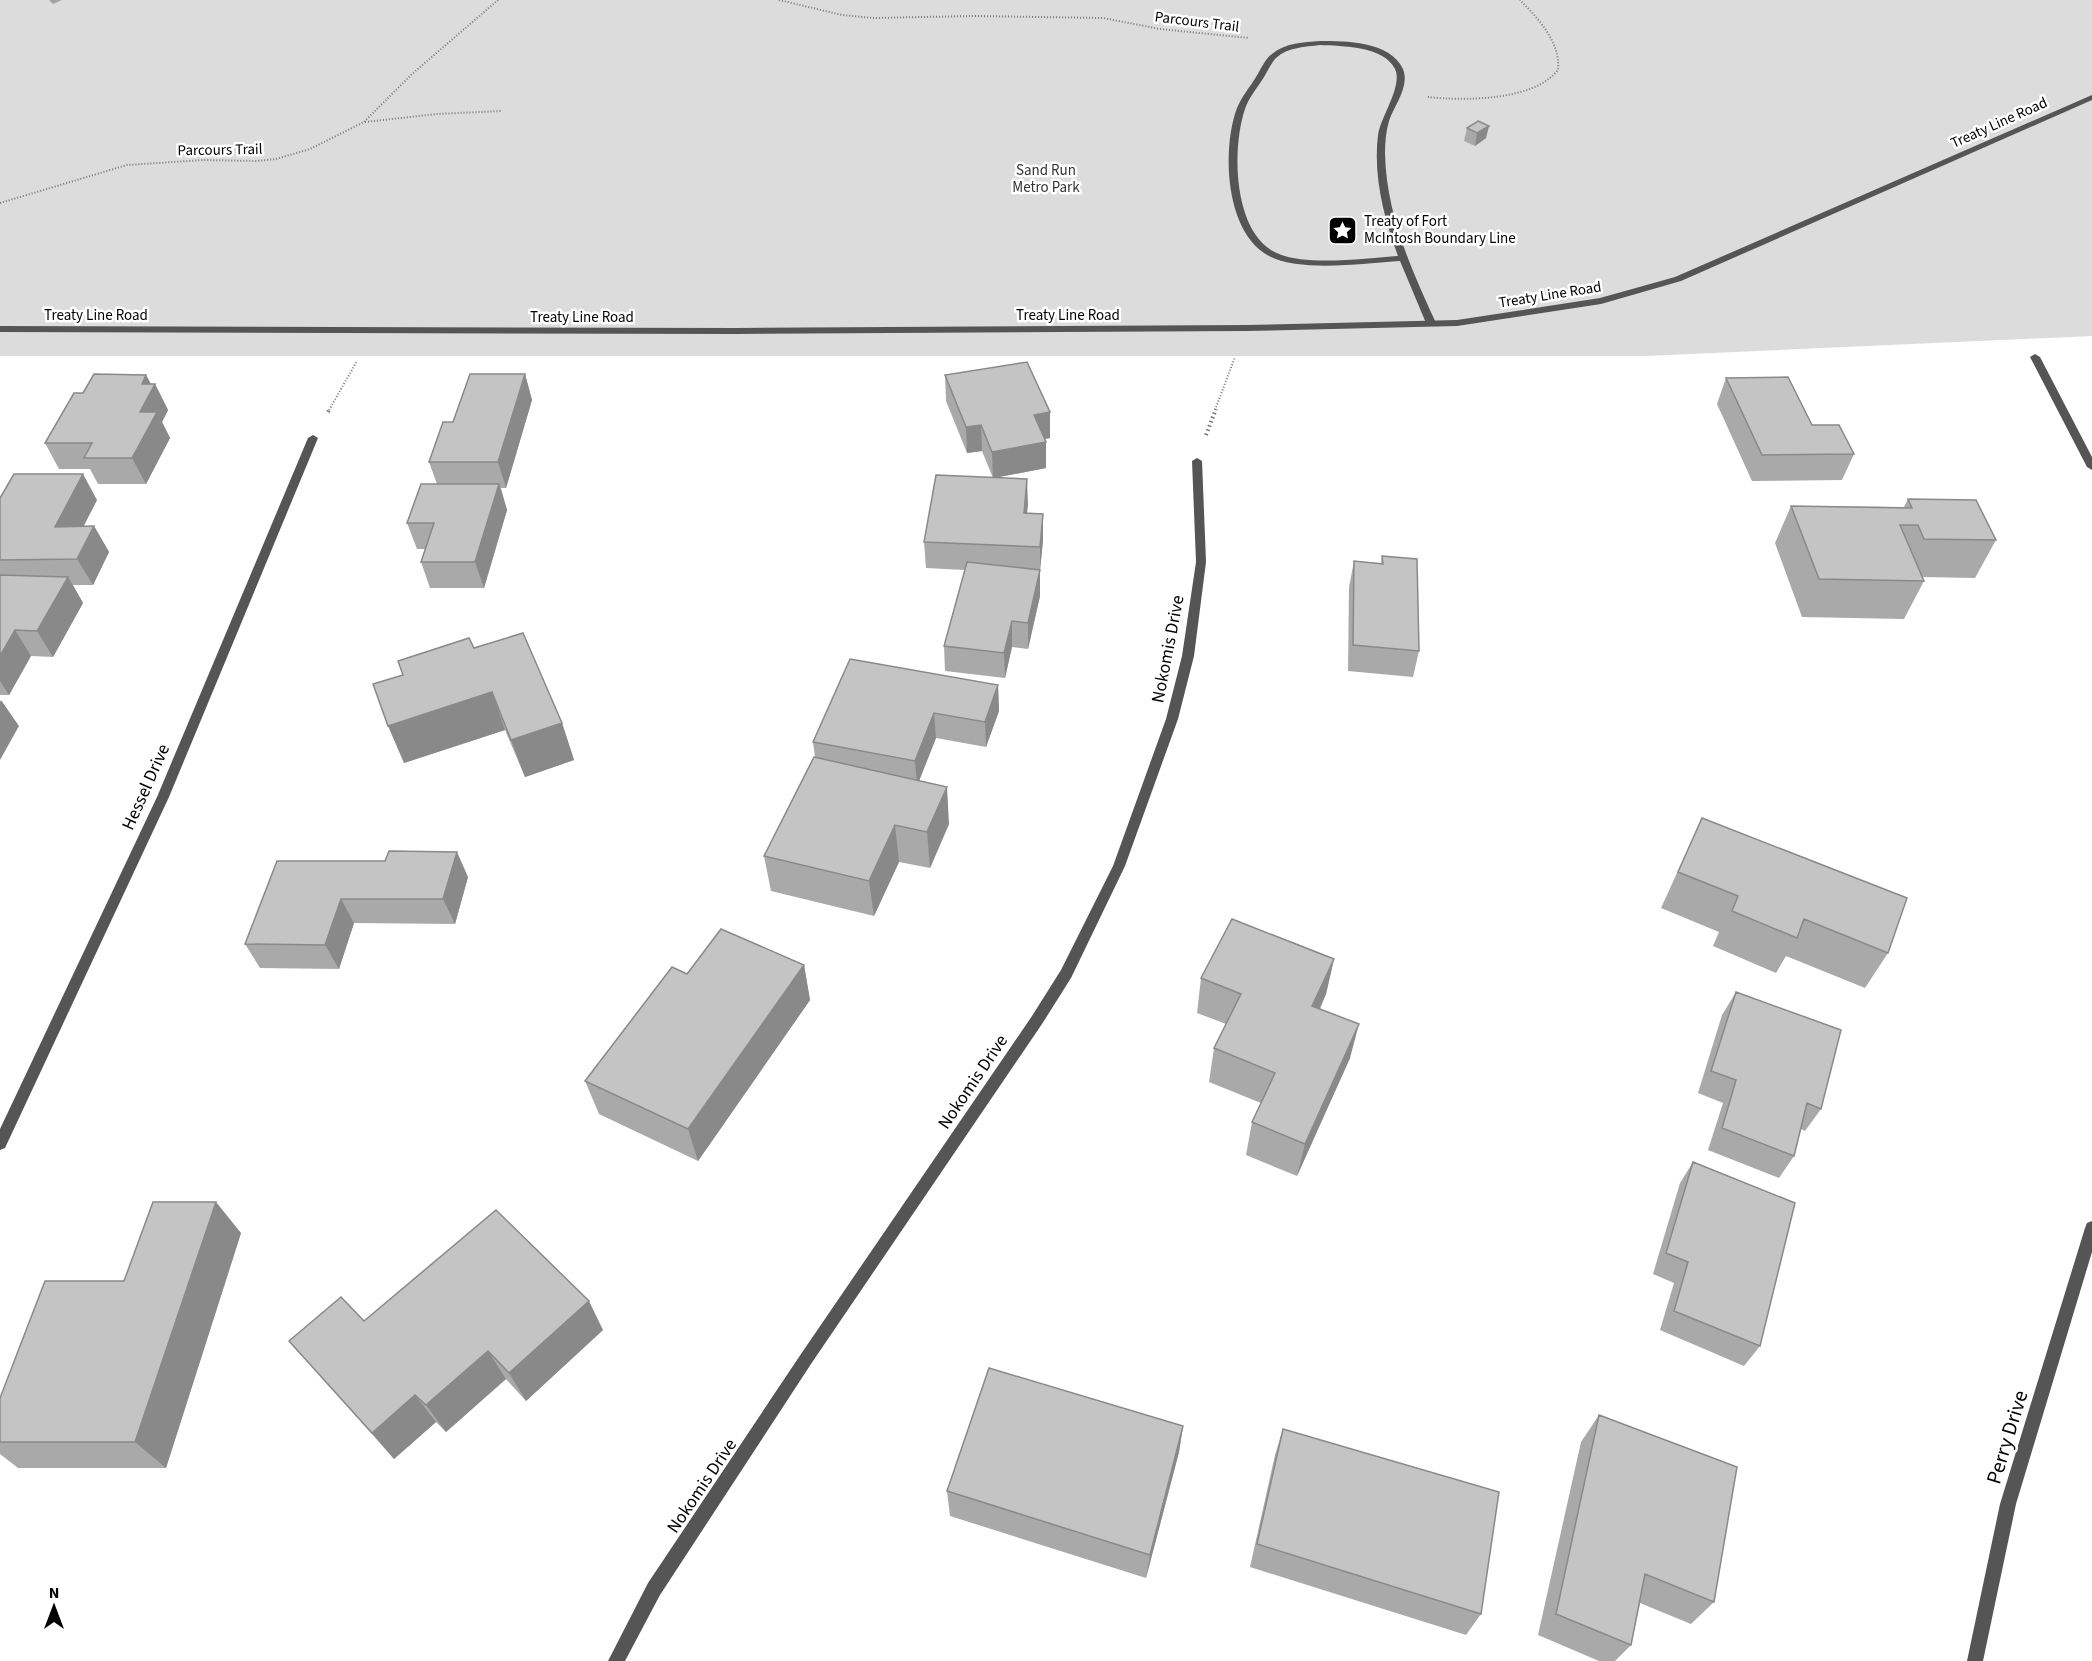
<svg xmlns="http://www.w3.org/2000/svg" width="2092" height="1661" font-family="'Source Sans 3',sans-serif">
<rect width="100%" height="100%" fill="#fff"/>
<path fill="#dcdcdc" d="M0,0H2092V336L1646,356H0Z"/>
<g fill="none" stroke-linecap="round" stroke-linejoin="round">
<path fill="#a3a3a3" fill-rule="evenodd" d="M49,0H62L53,4Z"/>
<path stroke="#777" stroke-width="2" stroke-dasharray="1 2" stroke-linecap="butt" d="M779,0L842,15L873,18L974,16L1103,18L1160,29L1249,38
M1428,97C1464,101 1534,101 1558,70C1561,43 1538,18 1520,0
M365,122L437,114L502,111
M0,203L127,165L204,160L257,161L276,159L310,149L364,122L412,74L498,0
M329,410L357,361
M1215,410L1235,357"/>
<path stroke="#777" stroke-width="4" stroke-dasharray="1.5 3" stroke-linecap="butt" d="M328,412L330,409
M1206,435L1216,409"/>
<path fill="#555" fill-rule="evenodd" d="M1320,41C1345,41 1390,41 1403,69C1410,87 1394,105 1389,121C1386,131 1385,142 1385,153C1386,213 1411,269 1436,323L1434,325L1431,326L1426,323L1400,261C1364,263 1294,274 1264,253C1225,227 1222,148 1237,108C1242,96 1250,87 1256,77C1261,69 1265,59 1272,54C1285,43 1304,42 1320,41ZM1320,45C1342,46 1384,46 1395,69C1403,86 1381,116 1378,135C1373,176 1384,218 1398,256C1365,258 1299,268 1271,250C1233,226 1232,147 1245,109C1249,97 1258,87 1264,77C1268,71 1271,63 1276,58C1288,47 1305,47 1320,45Z"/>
<path fill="#555" fill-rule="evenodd" d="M2035,354L2040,357L2092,457V470L2087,467L2030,357Z
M313,435L318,438L169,797L5,1148L0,1150V1129L157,797L308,438Z
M1197,458L1202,461L1206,562L1194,656L1178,719L1125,866L1071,978L1042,1024L811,1364L660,1595L625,1661H608L648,1583L801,1354L1032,1016L1061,970L1113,866L1166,719L1182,656L1196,562L1192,461Z
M2092,1221V1252L2016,1504L1983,1661H1967L2000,1504L2085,1228L2087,1223Z"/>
<path fill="#555" fill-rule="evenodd" d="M2092,95V100L1681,281L1601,304L1457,326L1246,331L736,334L0,332V326L736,328L1246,325L1457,320L1600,298L1675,277Z"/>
</g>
<path fill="#a9a9a9" d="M1478,121L1486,138L1475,146L1464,141L1467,128Z
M525,374L532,400L506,488H501L507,510L484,588H430L421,562L425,549H417L407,523L437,484L429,462L453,422Z
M146,375L151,384H155L168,410L162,422L170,438L146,484H98L90,469H59L45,443L83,393Z
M945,375L1050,412V438L1045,439L1046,468L995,478L1027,479V513L1043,514V540L1040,570V596L1028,649L1012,647L1005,678L945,671L944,646L965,570L926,568L924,542L993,478L982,451L967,453L946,401Z
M1726,378L1812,425L1854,454L1842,480L1752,481L1717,404Z
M0,498L97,500L83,526H94L109,552L93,585H73L83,603L53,657L31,656L9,695H0Z
M1908,499L1996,540L1975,578L1922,577L1924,581L1904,619L1802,617L1775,543L1791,506L1904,507Z
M1382,556L1419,651L1413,677L1348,671L1349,587L1354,561L1381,563Z
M474,648L562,723L574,760L525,777L505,730L404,763Z
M998,685L999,711L986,747L936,738L919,781L949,824L930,868L899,862L874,916L771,891L764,856L815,757L813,742Z
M1702,818L1888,953L1865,988L1786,956L1776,973L1713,946L1719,932L1661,908Z
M277,861L468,877L455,924L354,923L339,969L260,968L245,944Z
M1334,959L1326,994L1320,1009L1350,1058L1297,1176L1246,1155L1252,1122L1261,1103L1209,1082L1214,1048L1226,1024L1197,1013L1201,978Z
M804,965L810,1000L698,1161L599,1114L585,1081L687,974Z
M1736,992L1821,1109L1805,1131L1801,1129L1794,1156L1779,1178L1708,1150L1723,1103L1698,1093L1722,1015Z
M1693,1162L1760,1346L1744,1366L1660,1330L1674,1283L1653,1274L1680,1183Z
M241,1233L166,1468H18L0,1454V1398L124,1281Z
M364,1321L603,1330L526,1401L506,1379L446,1432L436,1422L394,1459L289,1341Z
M1599,1415L1714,1602L1691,1624L1640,1603L1631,1645L1615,1661H1599L1538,1635L1581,1442Z
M1183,1426L1179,1452L1146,1578L950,1516L947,1491Z
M1283,1429L1481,1614L1466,1635L1250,1567L1275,1455Z"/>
<path fill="#898989" d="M1489,126L1486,138L1475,146L1477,133Z
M525,374L532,400L506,488L498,462Z
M146,375L153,388L155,384L168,410L162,422L170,438L146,484L132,458L140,412L142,384Z
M1050,412V438L1034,441V415Z
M981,425L982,451L967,453L966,427Z
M1046,442V468L993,478L992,452Z
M83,474L97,500L70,553L55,527Z
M1027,479L1028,505L1024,539V513Z
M499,484L507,510L484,588L475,562Z
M1043,514V540L1040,570V596L1028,649V623L1040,572V547Z
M94,526L109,552L93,585L77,559Z
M68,577L83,603L53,657L37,631Z
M1012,621V647L1005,678L1004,653Z
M15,630L31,656L9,695L0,681V656Z
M998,685L999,711L986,747L985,722Z
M492,692L505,730L404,763L388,726Z
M1,700L19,726L0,760V702Z
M934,713L936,738L917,786L915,761Z
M562,723L574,760L525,777L511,740Z
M947,787L949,824L930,868L927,832Z
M895,825L899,862L874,916L869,881Z
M457,852L468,877L455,924L443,899Z
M341,899L354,923L339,969L325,945Z
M1334,959L1326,994L1305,1040L1312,1006Z
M804,965L810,1000L698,1161L688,1129Z
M1359,1024L1350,1058L1297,1176L1305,1144Z
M216,1202L241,1233L166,1468L135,1442Z
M589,1301L603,1330L526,1401L509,1373Z
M488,1351L506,1379L446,1432L426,1405Z
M415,1395L436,1422L394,1459L372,1433Z
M1183,1426L1179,1452L1146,1578L1150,1555Z"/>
<path fill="#c4c4c4" stroke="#898989" stroke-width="1.5" d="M1478,121L1489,126L1477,133L1467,128Z
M1027,362L1050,412L1034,415L1046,442L992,452L981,425L966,427L945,375Z
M94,374L146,375L142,384H155L140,412H157L132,458H84L92,443H45L74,393H83Z
M470,374H525L498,462H429L443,422H453Z
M1788,377L1812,425H1839L1854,454L1762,455L1726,378Z
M14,474H83L55,527L94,526L77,559L0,560V498Z
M936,475L1027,479L1024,513L1043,514L1040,547L924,542Z
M421,484H499L475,562H421L434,523H407Z
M1908,499L1976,500L1996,540L1924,539L1918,525H1900L1924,581L1819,579L1791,506L1912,508Z
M1382,556L1417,559L1419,651L1353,645L1354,561L1383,564Z
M967,562L1040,570L1028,623L1012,621L1004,653L944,646Z
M0,575L68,577L37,631L15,630L0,656Z
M523,633L562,723L511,740L492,692L388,726L373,684L403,675L398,661L469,638L474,648Z
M850,659L998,685L985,722L934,713L915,761L813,742Z
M814,757L947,787L927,832L895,825L869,881L764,856Z
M1702,818L1907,898L1888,953L1804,919L1797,938L1732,911L1738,896L1678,872Z
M389,851L457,852L443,899H341L325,945L245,944L277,861H385Z
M1232,919L1334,959L1312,1006L1359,1024L1305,1144L1252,1122L1275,1073L1214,1048L1241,994L1201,978Z
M721,929L804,965L688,1129L585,1081L672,967L687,974Z
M1736,992L1841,1030L1821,1109L1807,1103L1794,1156L1722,1128L1736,1080L1711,1071Z
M1693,1162L1795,1203L1760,1346L1674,1311L1688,1262L1666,1253Z
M153,1202H216L135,1442H0V1398L45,1281H124Z
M496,1210L589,1301L509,1373L488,1351L426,1405L415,1395L372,1433L289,1341L341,1297L364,1321Z
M989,1368L1183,1426L1150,1555L947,1491Z
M1599,1415L1737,1467L1714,1602L1645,1574L1631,1645L1556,1614Z
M1283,1429L1499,1492L1481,1614L1257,1544Z"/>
<defs>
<symbol id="sight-square" viewBox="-11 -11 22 22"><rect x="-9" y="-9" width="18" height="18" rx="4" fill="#000" stroke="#fff"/><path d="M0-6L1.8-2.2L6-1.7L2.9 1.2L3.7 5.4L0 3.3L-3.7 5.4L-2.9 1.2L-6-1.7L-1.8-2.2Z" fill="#fff"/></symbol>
</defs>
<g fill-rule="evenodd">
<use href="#sight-square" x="1326" y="214" width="33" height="33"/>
</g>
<g text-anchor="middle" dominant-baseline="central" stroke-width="5" stroke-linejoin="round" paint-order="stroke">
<g font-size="15" fill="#000" stroke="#fff">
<text transform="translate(1197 22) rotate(7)">Parcours Trail</text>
<text transform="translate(1999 123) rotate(-24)">Treaty Line Road</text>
<text transform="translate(220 150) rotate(-1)">Parcours Trail</text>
<text transform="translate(1550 295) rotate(-9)">Treaty Line Road</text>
<text x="96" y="315">Treaty Line Road</text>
<text x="1068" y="315">Treaty Line Road</text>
<text x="582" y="317">Treaty Line Road</text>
</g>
<g font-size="15" fill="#333" stroke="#fff">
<text x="1046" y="170">Sand Run<tspan x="1046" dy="17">Metro Park</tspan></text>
</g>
<g font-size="15" fill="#000" stroke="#fff" text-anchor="start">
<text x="1364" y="221">Treaty of Fort<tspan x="1364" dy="17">McIntosh Boundary Line</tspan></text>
</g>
<g font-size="18" fill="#000" stroke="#fff">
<text transform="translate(1168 649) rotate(-79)">Nokomis Drive</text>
<text transform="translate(146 787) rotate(-66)">Hessel Drive</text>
<text transform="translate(973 1082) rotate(-56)">Nokomis Drive</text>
<text transform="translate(702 1486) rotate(-56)">Nokomis Drive</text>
</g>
<g font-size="21" fill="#000" stroke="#fff">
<text transform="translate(2007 1437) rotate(-73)">Perry Drive</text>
</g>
</g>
<g transform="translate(54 1607)" stroke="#ffffff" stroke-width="4.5" paint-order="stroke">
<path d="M0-4.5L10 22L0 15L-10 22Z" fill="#000000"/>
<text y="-9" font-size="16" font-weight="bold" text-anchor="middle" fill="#000000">N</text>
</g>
</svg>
